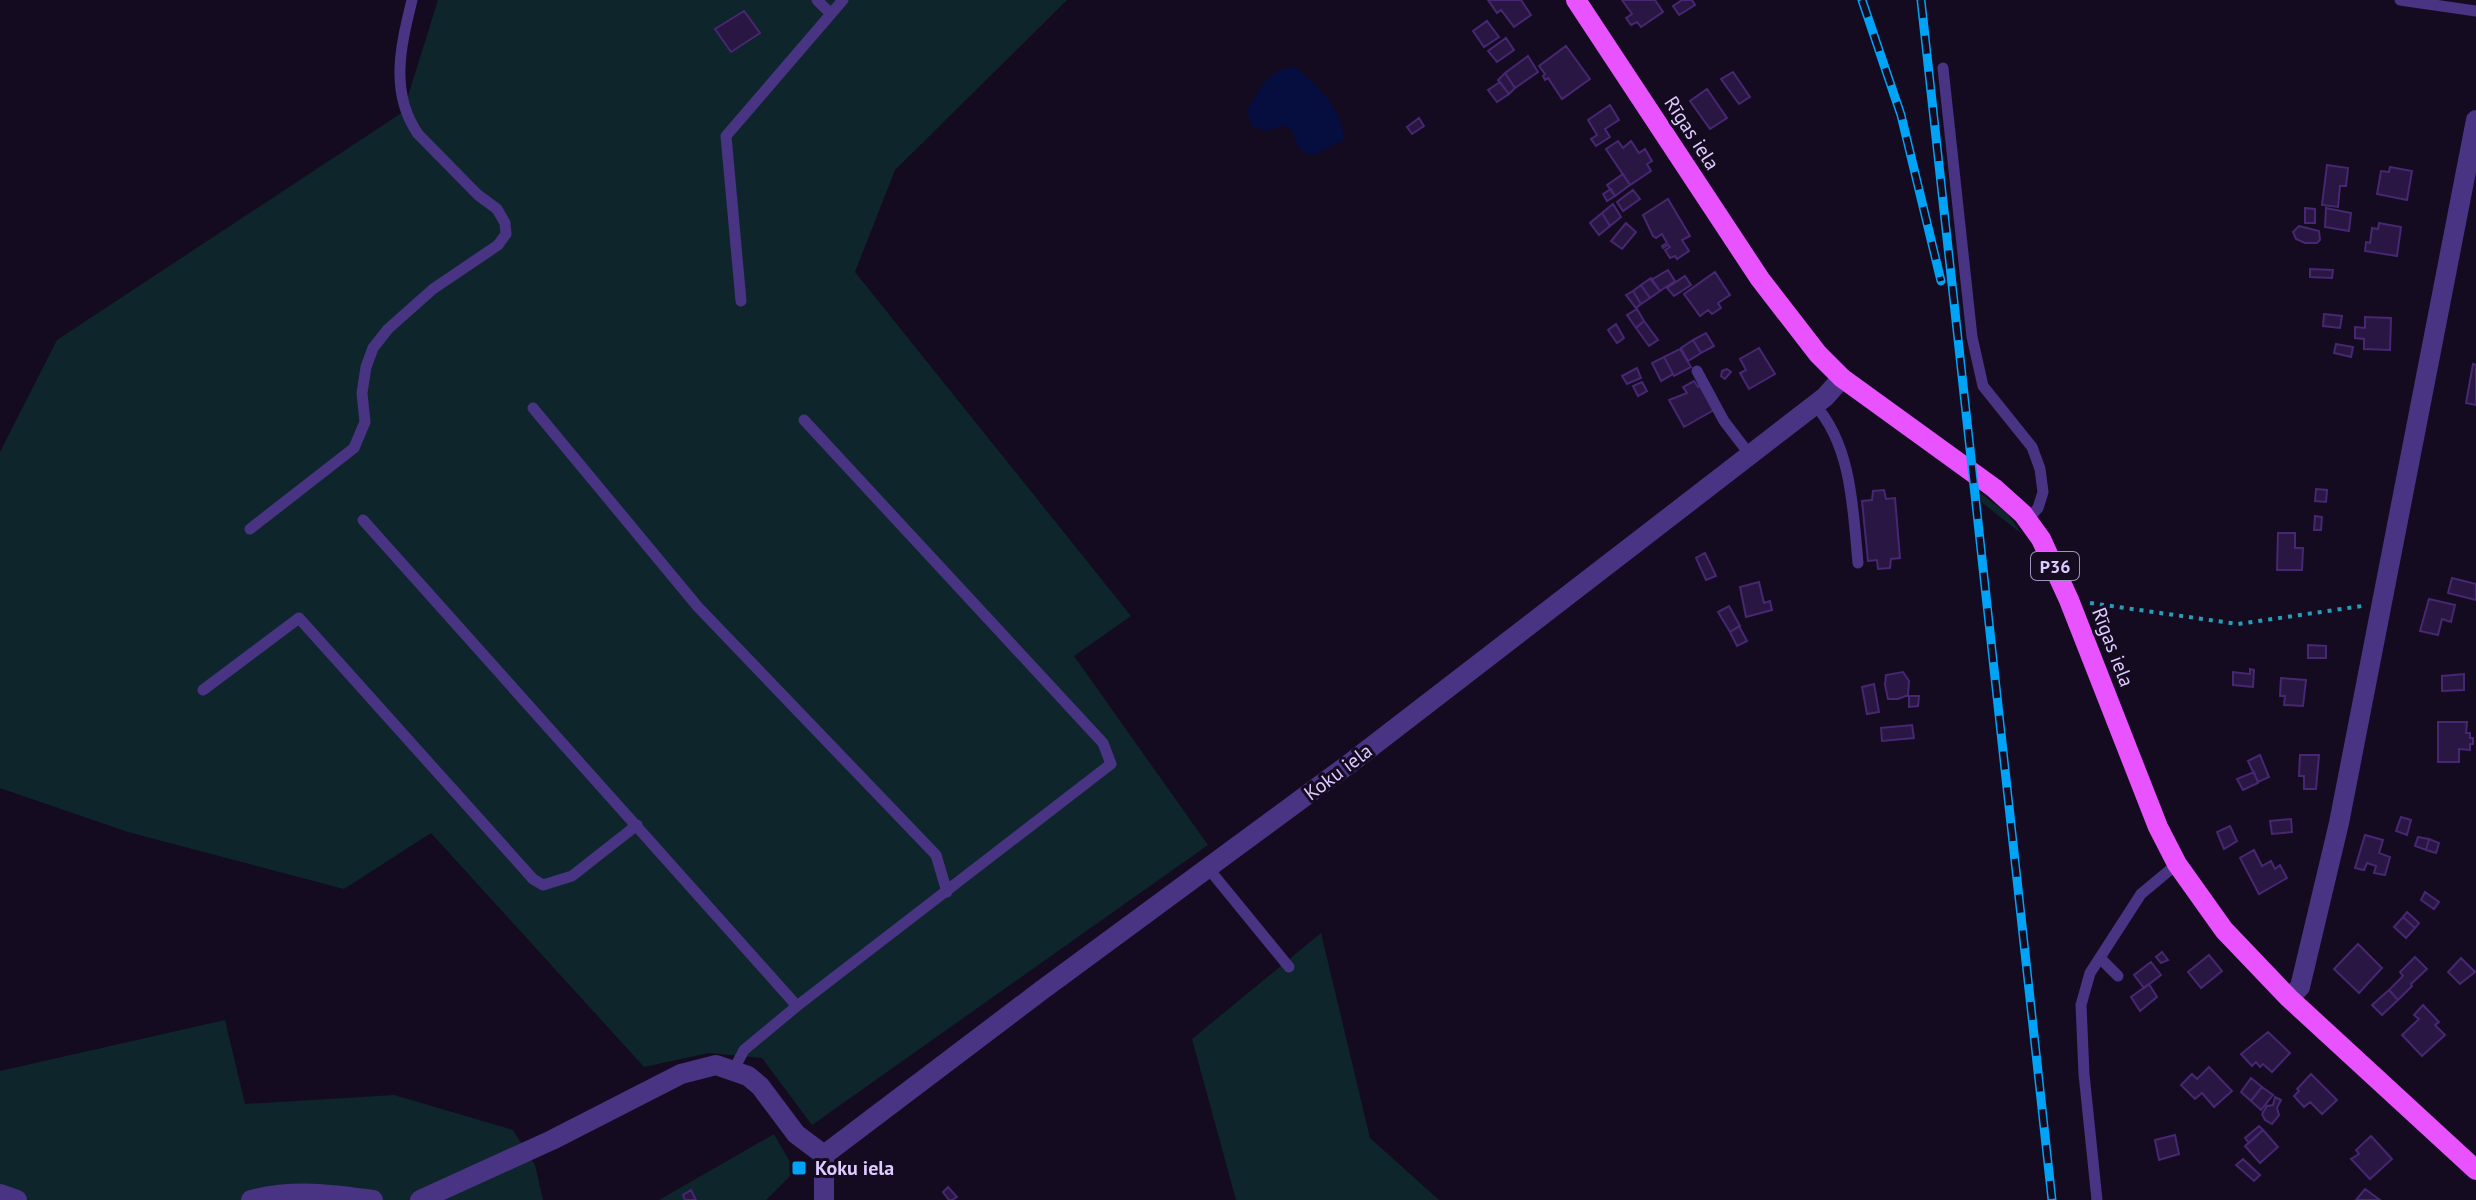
<svg xmlns="http://www.w3.org/2000/svg" width="2476" height="1200" font-family="'PT Sans',sans-serif">
<rect width="100%" height="100%" fill="#140b21"/>
<path fill="#0e252b" d="M438,0H1067L895,170L855,272L1131,616L1074,656L1208,845L812,1125L762,1058L709,1053L644,1067L431,833L344,889L128,832L0,788V452L57,340L403,112Z
M1980,493L2006,512L2022,534L1981,502Z
M1321,933L1370,1138L1439,1200H1236L1192,1039Z
M225,1020L245,1104L394,1095L513,1130L535,1165L543,1200H0V1071Z
M774,1134L795,1171L766,1200H659Z"/>
<path fill="#060d3f" d="M1295,67C1319,87 1342,107 1344,140L1312,156L1299,149L1292,130L1283,125L1267,131L1252,126L1247,111C1260,88 1267,70 1295,67Z"/>
<path fill="#2a1643" stroke="#472771" stroke-width="2" d="M1488,0H1521L1531,15L1514,27L1501,10L1497,13Z
M1622,0H1655L1663,12L1641,27L1637,22L1631,25L1626,18L1632,14Z
M1682,0H1692L1695,5L1679,15L1673,6Z
M744,11L760,33L731,52L715,29Z
M1487,21L1499,37L1484,47L1473,31Z
M1506,38L1514,50L1497,62L1488,51Z
M1566,46L1590,79L1562,99L1548,78L1545,80L1543,76L1545,74L1539,66Z
M1528,56L1538,72L1515,88L1505,73Z
M1733,72L1750,97L1739,104L1721,79Z
M1505,73L1515,88L1509,94L1498,80Z
M1500,82L1509,94L1497,102L1488,90Z
M1707,89L1727,118L1710,129L1690,101Z
M1610,105L1619,120L1605,129L1610,137L1596,146L1591,139L1597,135L1588,120Z
M1419,118L1424,126L1412,134L1407,127Z
M1618,141L1623,148L1631,141L1639,153L1645,149L1652,161L1647,164L1651,171L1630,185L1606,149Z
M2327,165L2348,168L2346,186H2340L2338,207L2322,205Z
M2390,167L2412,171L2407,200L2377,194L2381,171L2389,172Z
M1623,174L1630,185L1615,196L1607,185Z
M1611,189L1615,196L1607,201L1603,194Z
M1633,190L1640,199L1623,211L1617,202Z
M1668,199L1690,236L1682,240L1689,251L1677,259L1675,256L1670,258L1665,250L1670,247L1668,245L1663,248L1662,246L1667,243L1662,234L1656,238L1653,236L1643,215Z
M1613,204L1621,217L1610,226L1602,213Z
M2305,208L2315,209V223H2305Z
M2326,208L2351,213L2349,231L2325,227Z
M1602,213L1610,226L1599,235L1590,223Z
M1626,223L1636,232L1622,249L1611,241Z
M2379,223L2401,227L2397,256L2365,251L2366,242L2370,243L2372,228L2378,229Z
M2299,226L2319,231L2320,240L2317,243H2305L2296,239L2293,232Z
M2310,269L2333,270L2332,278L2310,277Z
M1668,270L1675,281L1660,291L1651,280Z
M1715,272L1730,295L1718,303L1721,308L1712,314L1708,310L1700,316L1684,294Z
M1685,276L1691,285L1674,296L1667,288Z
M1651,278L1660,291L1650,298L1641,285Z
M1641,285L1650,298L1641,304L1633,291Z
M1633,291L1641,304L1636,308L1626,295Z
M1637,309L1644,321L1636,328L1627,315Z
M2324,314L2342,316L2340,328L2323,326Z
M2365,317L2391,318L2390,350L2364,349V339L2355,338V327L2365,328Z
M1644,321L1658,340L1649,346L1636,328Z
M1616,324L1624,338L1617,343L1608,330Z
M1706,333L1714,346L1701,353L1693,340Z
M1693,340L1701,353L1688,361L1681,348Z
M2336,344L2353,347L2351,357L2334,353Z
M1759,348L1775,374L1749,389L1740,373L1746,370L1740,359Z
M1680,349L1691,367L1674,376L1664,357Z
M1664,357L1673,374L1661,381L1652,363Z
M2473,364L2476,365V405L2466,403Z
M1637,368L1641,378L1627,384L1622,376Z
M1727,369L1731,372L1725,379L1721,376L1722,371Z
M1694,381L1698,387L1700,386L1714,410L1684,427L1669,400L1687,393L1683,387Z
M1642,382L1647,391L1638,396L1633,386Z
M2316,489L2327,490L2326,502L2315,501Z
M1884,490L1886,499L1895,498L1900,558L1891,559L1890,568L1878,569L1877,560L1868,561L1862,501L1872,500L1873,491Z
M2315,516L2322,517L2321,530H2314Z
M2278,533H2295V548H2303L2302,570H2277Z
M1705,553L1716,576L1706,580L1696,558Z
M2452,578L2476,584V600L2448,593Z
M1759,582L1764,603L1770,601L1772,610L1746,617L1740,587Z
M2429,599L2455,605L2451,622L2442,619L2438,635L2420,631Z
M1729,606L1740,626L1730,632L1718,612Z
M1739,626L1747,641L1737,646L1730,632Z
M2308,645L2326,646V658H2308Z
M2250,669L2254,670L2253,687L2233,685V672L2250,674Z
M1903,672L1909,681L1908,695L1898,699H1888L1885,685L1886,675Z
M2464,674V690L2442,691V676Z
M2281,678L2306,680L2303,706L2284,705L2285,696H2280Z
M1874,684L1879,712L1867,714L1862,687Z
M1909,696H1919L1918,706L1909,707Z
M2438,722H2467L2466,733H2470V738H2473V744H2470V750L2459,749V762H2438Z
M1912,725L1914,738L1882,741L1881,728Z
M2260,755L2269,777L2258,782L2248,761Z
M2300,755H2319L2316,789H2304V776H2299Z
M2254,772L2258,783L2243,790L2237,779Z
M2401,817L2411,820L2407,835L2396,831Z
M2291,819L2292,832L2272,834L2270,821Z
M2230,826L2237,841L2224,849L2217,832Z
M2365,835L2383,840L2379,853L2390,857L2385,875L2374,873L2376,866L2367,863L2364,870L2355,868Z
M2418,837L2429,839L2426,850L2415,846Z
M2429,839L2439,843L2436,853L2426,850Z
M2254,850L2262,866L2271,861L2275,869L2280,865L2287,878L2259,894L2240,858Z
M2425,892L2439,902L2434,909L2421,900Z
M2407,912L2419,923L2415,928L2403,917Z
M2403,917L2415,928L2406,938L2394,927Z
M2358,944L2382,968L2359,993L2334,969Z
M2162,952L2168,960L2161,963L2156,957Z
M2209,955L2222,971L2201,988L2188,972Z
M2415,957L2427,969L2411,984L2412,986L2398,1000L2389,990L2403,976L2400,972Z
M2461,958L2475,972L2460,984L2448,972Z
M2151,962L2161,975L2144,988L2134,975Z
M2149,984L2157,997L2140,1011L2131,997Z
M2389,990L2398,1000L2382,1015L2372,1005Z
M2423,1005L2439,1022L2435,1025L2445,1035L2422,1056L2402,1035L2419,1019L2414,1015Z
M2268,1032L2290,1053L2272,1072L2263,1064L2260,1067L2256,1062L2252,1066L2241,1054Z
M2209,1067L2232,1091L2214,1107L2202,1093L2195,1099L2181,1085L2192,1074L2197,1079Z
M2311,1074L2337,1100L2322,1114L2310,1102L2304,1107L2294,1096L2299,1091L2297,1089Z
M2251,1078L2262,1087L2251,1101L2241,1092Z
M2262,1087L2273,1095L2261,1110L2251,1101Z
M2275,1097L2281,1100L2277,1108L2279,1115L2272,1124L2265,1120L2262,1114L2267,1106L2273,1105Z
M2259,1126L2263,1130L2249,1143L2245,1138Z
M2263,1130L2278,1147L2260,1163L2245,1146Z
M2175,1135L2179,1154L2159,1160L2155,1140Z
M2371,1136L2392,1159L2370,1179L2351,1159L2359,1154L2356,1150Z
M2243,1159L2260,1175L2254,1181L2236,1165Z
M948,1187L957,1197L952,1200H949L943,1192Z
M2365,1189L2380,1200H2356Z
M691,1190L696,1200H685L683,1195Z"/>
<g fill="none" stroke-linecap="round" stroke-linejoin="round">
<path stroke="#269eb9" stroke-width="4" stroke-dasharray="4 6" stroke-linecap="butt" d="M2090,603L2238,624L2362,606"/>
<path stroke="#493383" stroke-width="11" d="M817,0L831,14
M2400,0L2476,11
M1943,68L1972,337L1983,386L2032,447L2040,469L2043,492L2038,508L2027,520
M741,301L726,136L843,0
M1697,371L1724,421L1750,455
M1815,405C1852,446 1853,511 1858,563
M533,408L698,607L936,855L947,892
M363,520L797,1006
M250,529L354,448L365,422L362,393L366,367L373,348L388,329L433,289L498,245L506,234L505,223L497,209L478,195L418,134C389,92 401,45 412,0
M203,690L299,618L533,879L543,885L572,876L637,825
M1208,868L1289,967
M2100,958L2118,976
M734,1069L744,1050L797,1006L1111,764L1103,743L804,420
M2097,1200L2084,1074L2081,1005L2090,973L2141,894L2177,864"/>
<path stroke="#493383" stroke-width="20" d="M2289,998L2300,987L2339,823L2476,120
M0,1194L17,1200
M251,1200C292,1189 332,1194 373,1200
M420,1200L552,1140L681,1074L716,1065L748,1076L760,1086L796,1134L824,1155V1200"/>
<path stroke="#493383" stroke-width="20" d="M824,1155L1042,990L1353,761L1825,397L1842,378"/>
<path stroke="#e852ff" stroke-width="20" d="M1576,0L1760,279L1818,354L1842,378L1994,488L2023,514L2041,539L2069,600L2158,827L2177,864L2224,930L2289,998L2476,1170"/>
<defs>
<path id="rail" d="M1862,0L1901,115L1941,281
M1921,0L2052,1200"/>
</defs>
<use href="#rail" stroke="#00a3f6" stroke-width="9"/>
<use href="#rail" stroke="#140b21" stroke-width="6" stroke-dasharray="18" stroke-linecap="butt"/>
</g>
<rect fill="#00a3f6" stroke="#140b21" stroke-width="3" x="791" y="1160" width="16" height="16" rx="4"/>
<g text-anchor="middle" dominant-baseline="central" stroke-width="6" stroke-linejoin="round" paint-order="stroke">
<rect fill="#140b21" stroke="#a191bc" stroke-width="2" x="2031" y="552" width="48" height="28" rx="6"/>
<g font-size="18" font-weight="bold" fill="#decbff">
<text x="2055" y="566">P36</text>
</g>
<g font-size="20" fill="#decbff" stroke="#140b21">
<text transform="translate(1692 133) rotate(57)">Rīgas iela</text>
<text transform="translate(2113 647) rotate(69)">Rīgas iela</text>
<text transform="translate(1338 772) rotate(-37)">Koku iela</text>
</g>
<g font-size="20" font-weight="bold" fill="#decbff" stroke="#140b21" text-anchor="start">
<text x="815" y="1168">Koku iela</text>
</g>
</g>
</svg>
